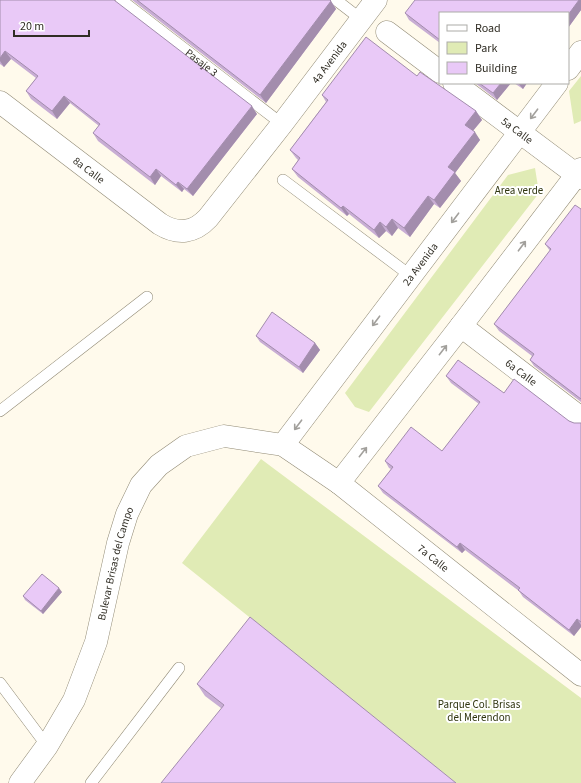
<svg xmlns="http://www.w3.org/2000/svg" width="581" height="783" font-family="'Source Sans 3',sans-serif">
<rect width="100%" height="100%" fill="#fffaec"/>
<path fill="#e0ebb5" d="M581,76V121L574,124L569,91Z
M535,168L539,193L369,412L355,407L345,393L508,175Z
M261,459L581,698V783H456L182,563Z"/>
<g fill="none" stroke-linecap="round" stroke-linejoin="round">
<defs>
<g id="service">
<path id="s1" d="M121,0L282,124"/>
<path d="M336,0L362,20"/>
<path d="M283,180L411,276"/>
<path d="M0,411L147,297"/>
<path d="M0,683L47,746"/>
<path d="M91,783L179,668"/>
</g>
<g id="minor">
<path d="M387,32L440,72"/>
<path d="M568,69L581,52"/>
<path id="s2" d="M454,83L581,178"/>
<path id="s3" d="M0,102L160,224C178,235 194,233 208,218L282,124L376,0"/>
<path id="s4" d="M581,169L461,326L339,483L581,675"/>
<path id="s5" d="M461,326L581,418"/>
<path id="s6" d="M283,445L557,83"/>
</g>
<g id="tertiary">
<path id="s7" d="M20,783L47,746L74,700L96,642L118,543L127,514L141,485L159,465L186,446L224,436L283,445L339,483"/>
</g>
</defs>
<use href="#service" stroke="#918a75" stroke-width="12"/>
<use href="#minor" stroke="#918a75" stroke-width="23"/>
<use href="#tertiary" stroke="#918a75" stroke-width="23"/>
<use href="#service" stroke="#fff" stroke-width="11"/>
<use href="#minor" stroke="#fff" stroke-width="22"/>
<use href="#tertiary" stroke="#fff" stroke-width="22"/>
</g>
<path fill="#c8add4" d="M0,0L257,114L193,196L184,189L182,192L161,176L155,185L98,141L93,133L99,126L70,103L57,119L31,99L26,91L36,78L11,59L4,67L0,64Z
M132,0H330L336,9L266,103Z
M581,0V10L568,28L440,13V43L409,20L405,13Z
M417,76L476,111L482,120L473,131L480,140L455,173L461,181L440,208L434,204L410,237L398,228L392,236L386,231L379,238L349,214L347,216L298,177L292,169L298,160L296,158L290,150L326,102L322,95Z
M475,83H511L497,100Z
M514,83H527L523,89Z
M581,209V402L534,366L530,360L532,356L499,331L494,324L550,251L545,244Z
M256,336L315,343L320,350L303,373L260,342Z
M446,376L504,393L574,423H581V627L574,636L523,597L519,591L465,550L462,553L383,493L378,486L391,469L389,468L385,461L442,451L479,404L451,383Z
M62,592L43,614L25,600L23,596Z
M197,684L456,783L221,708L205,696Z"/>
<path fill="#a38dad" d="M579,0H581V10L568,28V15Z
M331,1L336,9L266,103L260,95Z
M5,51L11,59L4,67L0,61V58Z
M501,83H511L497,100L493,93Z
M518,83H527L523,89Z
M64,96L70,103L57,119L52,111Z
M252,106L257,114L193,196L187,189Z
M476,111L482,120L471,133L465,125Z
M475,132L480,140L455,173L461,181L440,208L434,200L448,167Z
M156,169L161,176L155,185L150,177Z
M178,182L184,189L182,192L176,185Z
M428,196L434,204L410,237L404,228Z
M343,206L349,214L347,216L341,208Z
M392,219L398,228L392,236L386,227Z
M380,222L386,231L379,238L374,230Z
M315,343L320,350L303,373L299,367Z
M460,543L465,550L462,553L457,547Z
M59,588L62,592L43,614L41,611Z
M577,619L581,625V627L574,636L569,630Z"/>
<path fill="#e9c9f7" stroke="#a38dad" d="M0,0H114L252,106L187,189L178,182L176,185L156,169L150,177L93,133L100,124L64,96L52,111L26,91L38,76L5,51L0,58Z
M137,0H330L331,1L260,95Z
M415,0H579L568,15V13H440V40L405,13Z
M366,37L417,76L420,72L476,111L465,125L475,132L448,167L455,172L434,200L428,196L404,228L392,219L386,227L380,222L374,230L343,206L341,208L292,169L300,158L290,150L328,100L322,95Z
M479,83H501L493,93Z
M575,205L581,209V399L530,360L534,354L494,324L551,249L545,244Z
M272,312L315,343L299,367L256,336Z
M458,360L504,393L514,379L569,421L574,423H581V622L577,619L569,630L518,590L520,588L460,543L457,547L378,486L393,467L385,461L411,427L442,451L480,402L446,376Z
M42,574L59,588L41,611L23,596Z
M250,617L456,783H161L224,705L197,684Z"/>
<defs><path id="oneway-shaft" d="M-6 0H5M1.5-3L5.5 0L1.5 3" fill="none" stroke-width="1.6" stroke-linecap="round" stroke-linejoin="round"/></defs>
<g stroke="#a2a09c">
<use href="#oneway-shaft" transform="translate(534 114) rotate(127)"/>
<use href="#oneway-shaft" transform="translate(455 218) rotate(127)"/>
<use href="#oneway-shaft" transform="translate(522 246) rotate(-53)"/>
<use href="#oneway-shaft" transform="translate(376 321) rotate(127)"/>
<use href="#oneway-shaft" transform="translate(443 350) rotate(-52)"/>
<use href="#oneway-shaft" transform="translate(298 425) rotate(127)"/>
<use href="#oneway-shaft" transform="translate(363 452) rotate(-52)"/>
</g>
<g text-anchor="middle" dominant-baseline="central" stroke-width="4" stroke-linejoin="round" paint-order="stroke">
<g font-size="11" fill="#302d24" stroke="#fff">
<text stroke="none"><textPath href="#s1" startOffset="102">Pasaje 3</textPath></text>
<text stroke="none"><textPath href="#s3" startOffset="452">4a Avenida</textPath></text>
<text stroke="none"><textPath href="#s2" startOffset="79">5a Calle</textPath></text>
<text stroke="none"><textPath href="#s3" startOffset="112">8a Calle</textPath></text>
<text stroke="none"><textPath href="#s6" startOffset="227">2a Avenida</textPath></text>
<text stroke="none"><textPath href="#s5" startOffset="76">6a Calle</textPath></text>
<text stroke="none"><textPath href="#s4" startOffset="517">7a Calle</textPath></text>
<text stroke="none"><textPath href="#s7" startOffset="242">Bulevar Brisas del Campo</textPath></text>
</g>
<g font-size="11" fill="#2f350f" stroke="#fff">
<text x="519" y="190">Area verde</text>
<text x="479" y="704">Parque Col. Brisas<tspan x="479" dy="13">del Merendon</tspan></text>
</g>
</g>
<rect x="439" y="12" width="130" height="72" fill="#ffffff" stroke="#acaba7"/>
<rect x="447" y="25" width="20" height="6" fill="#ffffff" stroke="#acaba7"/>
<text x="475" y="32" font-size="12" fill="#302d24">Road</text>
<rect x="447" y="42" width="20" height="12" fill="#e0ebb5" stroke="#acaba7"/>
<text x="475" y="52" font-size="12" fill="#302d24">Park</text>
<rect x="447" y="62" width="20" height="12" fill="#e9c9f7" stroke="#acaba7"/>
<text x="475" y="72" font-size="12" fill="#302d24">Building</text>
<path d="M14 30v6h75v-6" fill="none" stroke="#302d24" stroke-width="2"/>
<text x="20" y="30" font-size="12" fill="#302d24" stroke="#ffffff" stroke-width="3" paint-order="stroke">20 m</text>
</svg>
